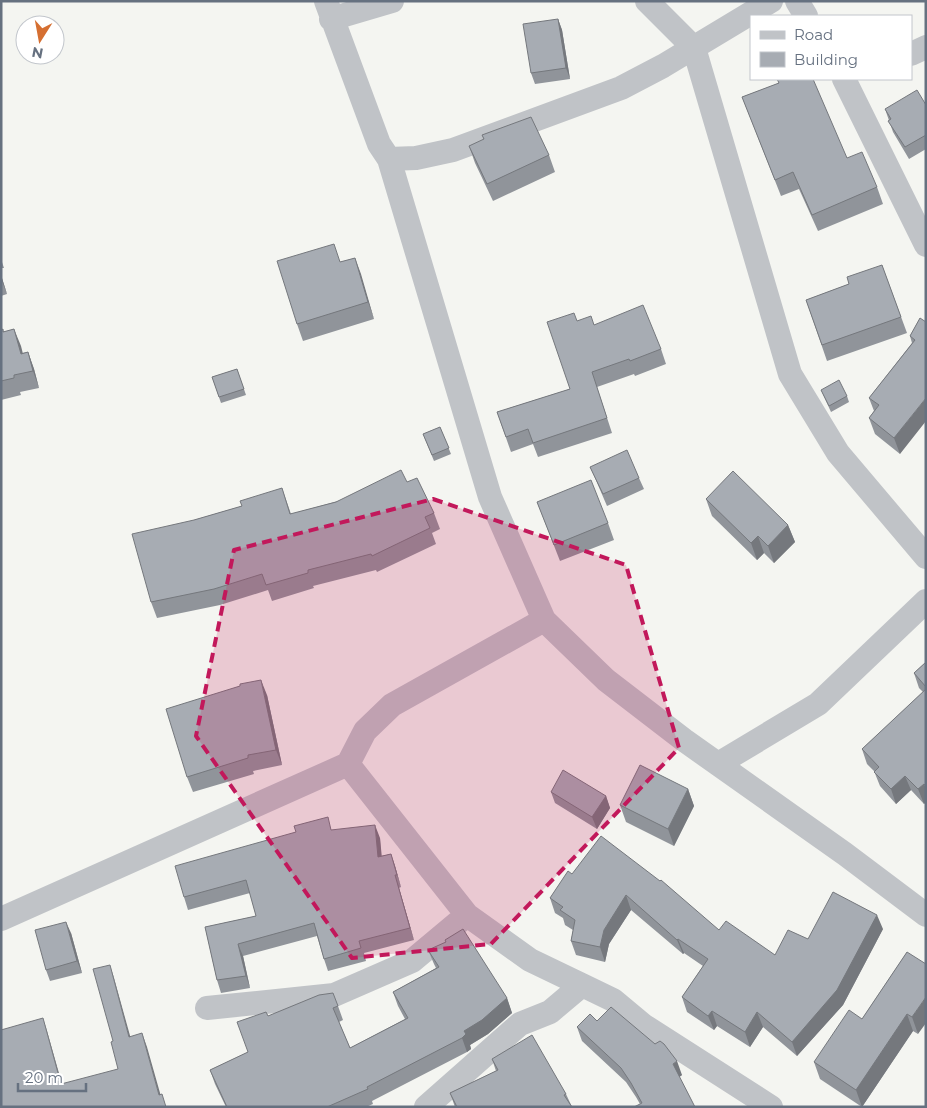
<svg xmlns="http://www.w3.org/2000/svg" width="927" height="1108" font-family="Montserrat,sans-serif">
<rect width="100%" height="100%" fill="#f4f5f1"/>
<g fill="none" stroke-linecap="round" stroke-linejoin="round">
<path stroke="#c0c3c7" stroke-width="24" d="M326,1L379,144L389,159L416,158L453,150L621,88L663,66L771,1
M647,1L694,48L790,374L838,453L926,557
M797,1L806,16
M331,19L392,1
M911,54L926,47
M844,79L926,245
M389,159L490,497L544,620L606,680L684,740L845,854L926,915
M544,620L392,705L365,731L348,764L467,915L530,960L582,985
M718,764L818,704L926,601
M1,919L348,764
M207,1008L334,995L412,961L467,915
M426,1107L520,1024L550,1012L582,985L613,1000L643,1025L771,1107"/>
</g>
<path fill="#90949a" d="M558,19L562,30L570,79L535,84L531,73Z
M777,79L847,158L877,187L883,204L818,231L799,189L781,196L742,97L779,83Z
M926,105V149L909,159L893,132L885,109Z
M482,135L549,155L555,172L493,201L475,163L469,146L484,140Z
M355,258L374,319L303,341L297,324L341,262Z
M1,259L4,268H1Z
M882,265L907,333L827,361L806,300L849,284Z
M1,275L7,294L1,296Z
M920,318L900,454L875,434L869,418L874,411L869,398L912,343L910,336Z
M577,321L594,325L661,349L666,364L635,376L634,374L597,387L612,433L538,457L533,444L511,452L497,412L570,389Z
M3,329L4,332L14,329L22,353L28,352L34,369L39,388L20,392L21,395L1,400V330Z
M237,369L246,395L221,403L212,377Z
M821,390L847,396L849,402L831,412Z
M440,427L451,454L434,461L423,434Z
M590,467L639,478L644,489L607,506L595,478Z
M407,482L434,513L440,529L432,533L436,544L377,572L376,570L313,586L314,588L272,601L268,590L220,605L157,618L151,602L194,520L242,506L282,488L291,514Z
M706,499L788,525L795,542L774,563L764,553L757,560L712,516Z
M537,502L608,523L614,540L560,561Z
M926,662V802L924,804L911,790L896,804L880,786L874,771L867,764L862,749L923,692L919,688L914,673Z
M267,695L282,765L253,771L254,774L193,792L187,777Z
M688,789L694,806L674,846L626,822L620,805Z
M551,792L606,796L610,808L597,829L555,803Z
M332,830L380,838L381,856L391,854L395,866L401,887L399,888L414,940L364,953L366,961L328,971L324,959L317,936L243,956L250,988L221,993L217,980L205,927L256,916L250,893L188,910L184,897Z
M572,874L719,930L775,955L808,939L883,929L843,1005L797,1056L763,1027L750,1047L717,1026L714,1030L687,1012L682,997L703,966L684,953L683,954L631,910L609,944L605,962L576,955L571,941L573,930L565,925L563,918L555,913L550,898Z
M71,933L82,973L50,981L46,970Z
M428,950L507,998L512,1013L488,1034L470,1045L471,1049L467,1052L372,1101L373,1104L366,1107H226L215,1084L210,1070L248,1052L268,1016L338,1006L343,1020L339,1022L350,1048L405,1019L398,1006L393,992L436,968L434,964Z
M907,952L918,1034L913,1031L862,1107L820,1079L814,1062L862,1019Z
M597,1021L682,1075L640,1104L636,1097L626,1082L582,1041L577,1027Z
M492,1059L566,1094L572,1107H455L450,1093L496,1071Z"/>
<path fill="#75787d" d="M558,19L562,30L570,79L566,68Z
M355,258L361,274L374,319L368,302Z
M1,275L7,294L1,279Z
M14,329L21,346L27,370L21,354Z
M28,352L34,369L39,388L33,371Z
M926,398V421L900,454L894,438Z
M788,525L795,542L774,563L768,546Z
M758,536L764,553L757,560L751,543Z
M261,680L267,695L282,765L276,750Z
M905,776L911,790L896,804L891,789Z
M924,784L926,789V802L924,804L918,789Z
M688,789L694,806L674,846L668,829Z
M606,796L610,808L597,829L592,817Z
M375,825L380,838L383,869L378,857Z
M391,854L395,866L401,887L397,875Z
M395,875L399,888L414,940L410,928Z
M626,895L631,910L609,944L605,962L600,947L604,930Z
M877,915L883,929L843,1005L797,1056L792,1042Z
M66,922L71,933L82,973L77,961Z
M678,939L684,953L683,954L677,940Z
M238,944L243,956L250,988L246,976Z
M110,965L114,978L134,1050L129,1037Z
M926,997V1023L918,1034L912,1017Z
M507,998L512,1013L488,1034L470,1045L471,1049L467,1052L462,1038L464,1031Z
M712,1011L717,1026L714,1030L708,1016Z
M757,1012L763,1027L750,1047L745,1032Z
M907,1014L913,1031L862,1107L856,1090Z
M43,1018L47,1031L66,1098L61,1084Z
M142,1033L147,1047L164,1107L159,1095Z
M677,1061L682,1075L678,1078L673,1064Z"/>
<path fill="#a7acb3" stroke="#75787d" d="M558,19L566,68L531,73L523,24Z
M777,79H813L847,158L862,152L877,187L812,215L793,172L775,180L742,97L779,83Z
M917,90L926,105V135L905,147L888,121L891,119L885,109Z
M531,117L549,155L487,184L469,146L484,139L482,135Z
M334,244L340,262L355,258L368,302L297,324L277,261Z
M882,265L901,317L822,345L806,300L849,284L847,277Z
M643,305L661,349L630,361L629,359L592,372L607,418L533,443L528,429L506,437L497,412L570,389L547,322L574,313L577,321L591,316L594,325Z
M920,318L926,322V398L894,438L869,418L879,405L869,398L915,340L910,336Z
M3,329V332L14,329L21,354L28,352L33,371L14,375V378L1,381V330Z
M237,369L244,389L219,397L212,377Z
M839,380L847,396L829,406L821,390Z
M440,427L449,448L432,455L423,434Z
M627,450L639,478L603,494L590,467Z
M401,470L407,482L417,478L434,513L425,517L430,528L372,556L371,554L308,570V573L266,585L262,574L214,589L151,602L132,534L194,520L242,506L240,501L282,488L290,514L336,502Z
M733,471L788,525L768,546L758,536L751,543L706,499Z
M591,480L608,523L554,545L537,502Z
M926,662V687L914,673Z
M261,680L276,750L248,755V758L187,777L166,709L240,686V684Z
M926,689V786L924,784L918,789L905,776L891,789L874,772L879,767L862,749Z
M640,765L688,789L668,829L620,805Z
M563,770L606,796L592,817L551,792Z
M328,817L331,830L375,825L378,857L391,854L397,875H395L410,928L359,941L361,948L324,959L314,923L238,944L246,976L217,980L205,927L256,916L246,880L184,897L175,866L296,832L294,826Z
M601,836L660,881L661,880L719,930L726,921L775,955L788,930L808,939L833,892L877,915L837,990L792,1042L757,1012L745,1032L712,1011L708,1016L682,997L708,959L678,939L677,940L626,895L604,930L600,947L571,941L575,920L560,910L563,907L550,898L568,871L572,874Z
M66,922L77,961L46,970L35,930Z
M463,929L507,998L482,1020L464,1031L466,1034L462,1038L367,1087L368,1089L327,1107H227L210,1070L248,1052L237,1022L266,1012L268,1016L319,995L333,993L338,1006L333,1008L350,1048L408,1018L393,992L439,967L428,950L446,942L445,940Z
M907,952L926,964V997L912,1017L907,1014L856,1090L814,1062L849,1010L862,1019Z
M110,965L129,1037L142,1033L159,1095L162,1094L166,1107H1V1030L43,1018L61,1084L118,1069L111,1042L113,1041L93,969Z
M611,1007L655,1044L660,1041L664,1044L677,1061L673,1064L695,1107H634L642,1103L631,1083L621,1068L577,1027L590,1014L597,1021Z
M532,1035L566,1094L564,1095L572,1107H457L450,1093L498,1070L492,1059Z"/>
<path fill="#c2185b" fill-opacity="0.2" stroke="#c2185b" stroke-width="4" stroke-dasharray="10 6" stroke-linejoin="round" d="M433,499L626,565L679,748L491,944L352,958L196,736L234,550Z"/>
<rect width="927" height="1108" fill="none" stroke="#667180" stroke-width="5"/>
<rect x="750" y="15" width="162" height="65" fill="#ffffff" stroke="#c2c6cc"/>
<rect x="760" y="31" width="25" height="8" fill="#c0c3c7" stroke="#c2c6cc"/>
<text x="794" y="40" font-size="15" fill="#667180">Road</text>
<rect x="760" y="52" width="25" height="15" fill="#a7acb3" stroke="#c2c6cc"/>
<text x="794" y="65" font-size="15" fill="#667180">Building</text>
<g transform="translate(40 40) rotate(191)"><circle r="24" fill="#ffffff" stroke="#c2c6cc"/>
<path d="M0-4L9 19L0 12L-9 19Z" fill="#d56f31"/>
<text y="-8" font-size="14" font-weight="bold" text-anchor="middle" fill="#667180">N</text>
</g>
<path d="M18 1083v8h68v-8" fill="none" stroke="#667180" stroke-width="2.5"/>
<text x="25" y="1083" font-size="15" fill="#667180" stroke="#ffffff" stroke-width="4" paint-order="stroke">20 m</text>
</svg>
